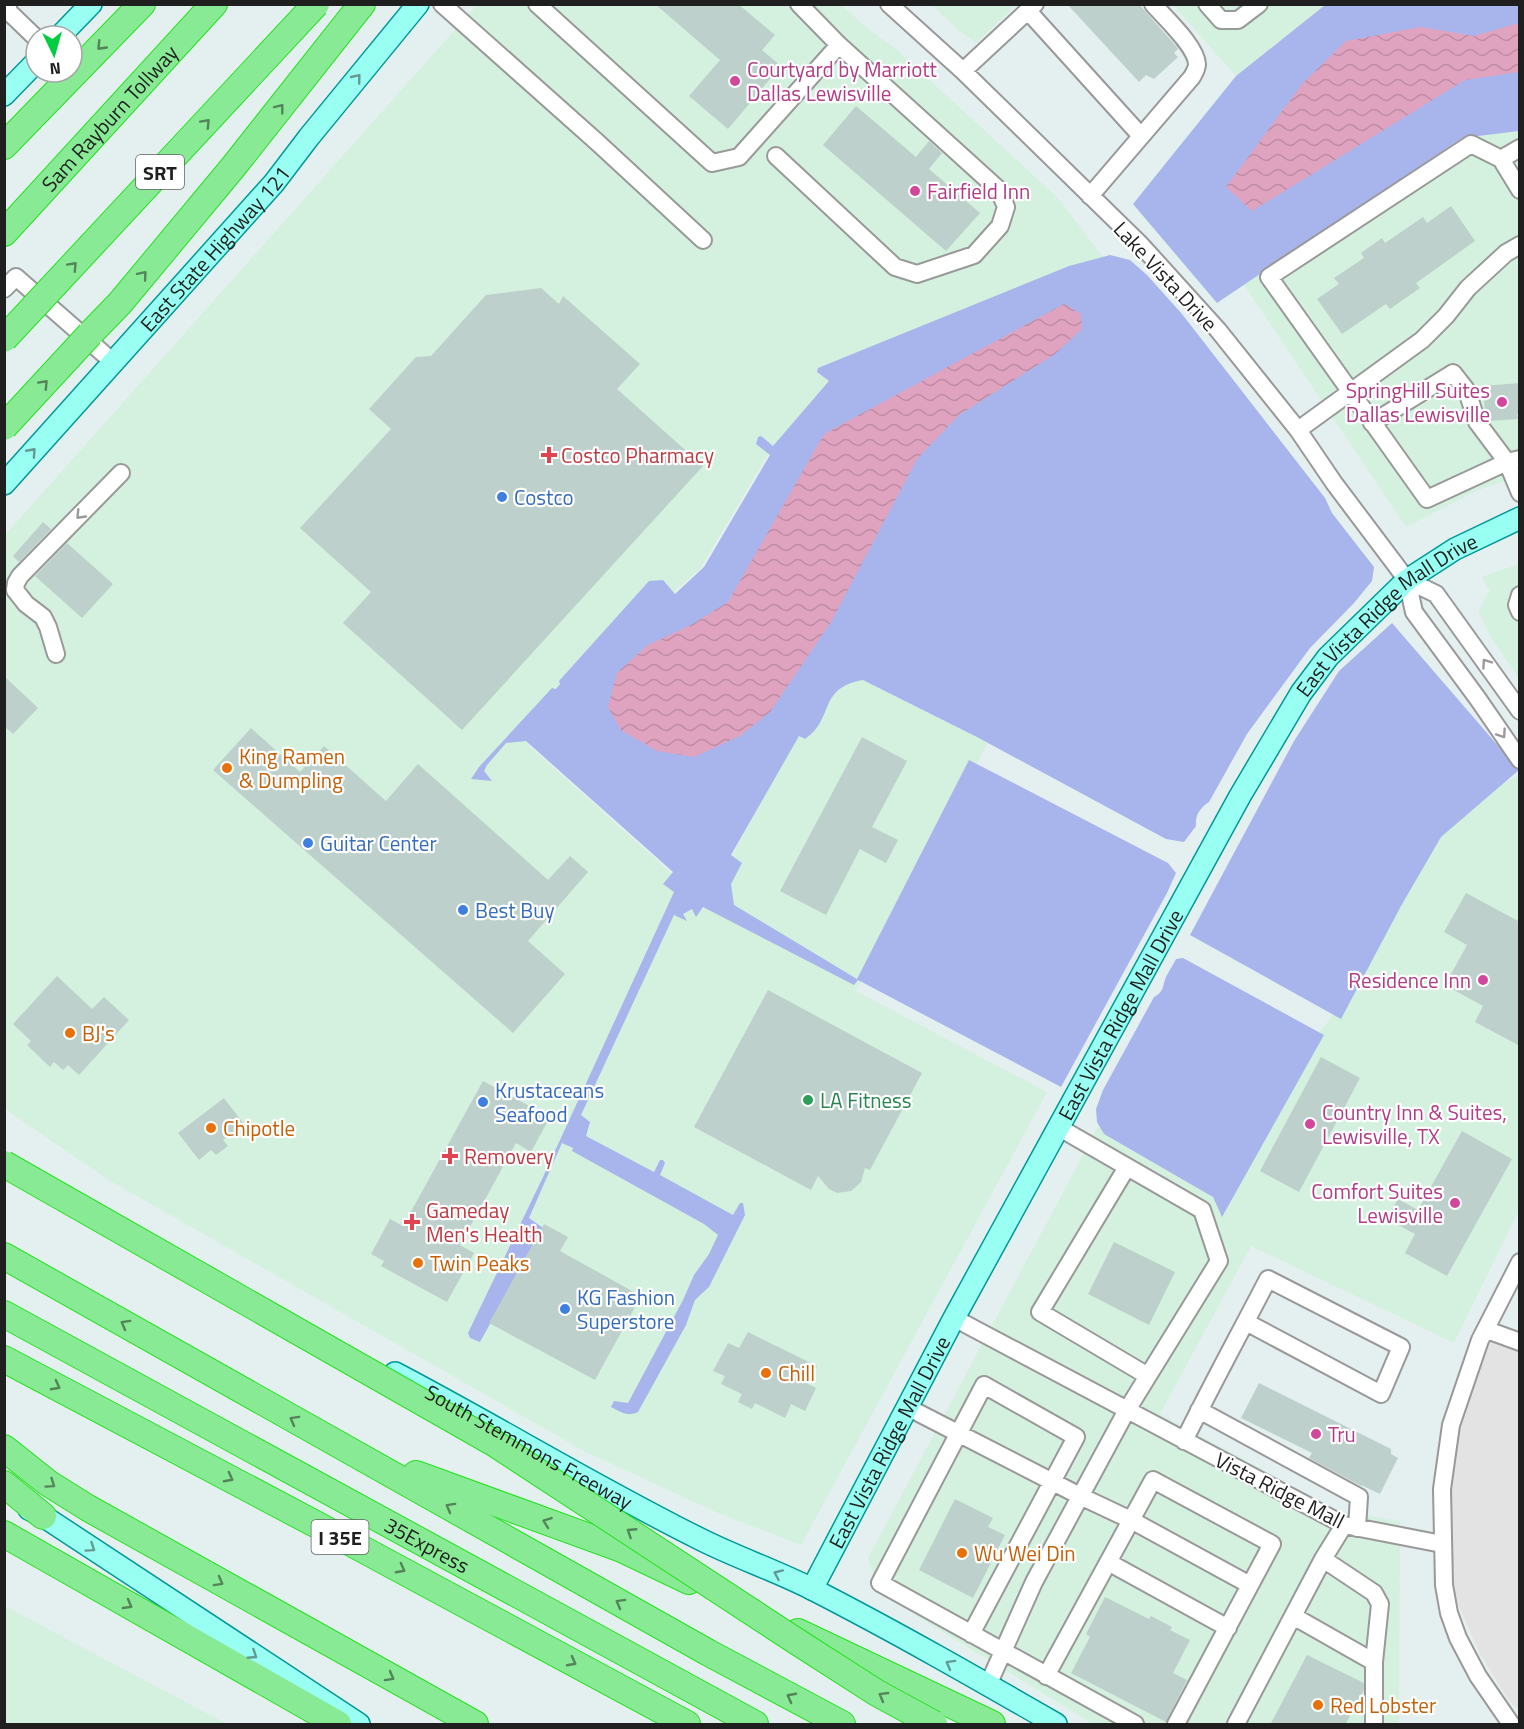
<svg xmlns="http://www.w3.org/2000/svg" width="1524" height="1729" font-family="'Titillium Web',sans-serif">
<defs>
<pattern id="water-waves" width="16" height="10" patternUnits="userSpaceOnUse" patternTransform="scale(1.5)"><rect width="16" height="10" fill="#dfa3bf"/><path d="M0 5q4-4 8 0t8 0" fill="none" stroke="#bf8ca4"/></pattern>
</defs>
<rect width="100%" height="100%" fill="#e4f0f0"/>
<path fill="#d3f1de" d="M477,5H841L867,28L895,48L1058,198L1109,265L826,386L767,456L700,569L669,596L528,745L680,881L675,895L703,910L838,658L990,739L856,991L1047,1092L801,1545L718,1513L584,1451L107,1179L5,1109V535Z
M932,5H1016L976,43L958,30Z
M1173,5H1325L1236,76Z
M1519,131V476L1476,491L1406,527L1244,285L1462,138Z
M1519,564V678L1492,639L1478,611L1490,590L1481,577Z
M1519,775V1210L1454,1343L1251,1246L1160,1414L1338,1511L1400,1521L1399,1724H1093L878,1592L868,1558L1099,1125L1215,1195L1219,1214L1319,1033L1342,1003L1437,836L1505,782Z
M4,1606H5L227,1724H5Z"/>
<path fill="#a8b5ec" d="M1325,5H1519V131L1462,138L1217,303L1133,204L1236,76Z
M1110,255L1130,260L1147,275L1182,314L1325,498L1332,513L1374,567L1372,581L1354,603L1310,648L1247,734L1209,802C1200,808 1195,815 1196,826L1184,842L1166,839L977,737L863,680C817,688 835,719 805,739L799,736L731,855L742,863L731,884L734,905L857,979L969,760L1168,863L1176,873L1167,893L1061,1087L858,980L854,985L703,907L696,917L692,909L683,914L687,921L674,915L581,1115L590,1122L586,1136L654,1172L660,1160H663L665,1163L660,1175L733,1215L740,1203H743L745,1215L709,1287L695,1300L686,1325L638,1412C628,1417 620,1412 611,1407L614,1401L628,1403L683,1300L694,1275L709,1254L718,1235L704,1224L572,1151L573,1148L562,1143L529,1218L543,1228L480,1342L470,1338L468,1333L543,1177L674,892L663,884L673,872L526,741L506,743L487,765L484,771L492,781L471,779L479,767L552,688L556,689L560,684L559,681L649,581L663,580L675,594L704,567L770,455L756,444L758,437L761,436L773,446L829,381L817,372L818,368L1069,266Z
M1392,623L1519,770L1441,837L1401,906L1341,1019L1190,935L1294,741L1339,671Z
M1183,958L1324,1035L1222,1217L1213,1197L1104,1134L1097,1122L1096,1109L1103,1090L1154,997C1165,991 1162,986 1166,977C1169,971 1173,965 1176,959Z"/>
<path fill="#e3e3e3" d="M1485,1336L1519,1351V1711L1509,1701L1480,1654L1455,1597L1450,1523L1453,1452Z"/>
<path fill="url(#water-waves)" d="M1519,23V72L1465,80L1252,211L1226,187L1303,83L1346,41L1420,27L1474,36Z
M1064,304L1081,314L1082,329L1055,354L959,415L917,459L831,622L770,712L740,736L694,757L657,751L621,730L608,707L617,673L648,645L693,624L728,602L824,434Z"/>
<path fill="#bdd0cb" d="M655,4H738L775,35L762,50L781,66L728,129L689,96L720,60Z
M1067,4H1139L1177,47L1178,49L1174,53L1178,57L1154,79L1146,75L1139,82Z
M856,106L916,157L929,141L942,153L929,169L980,213L946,251L823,145Z
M1451,206L1475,241L1416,283L1420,288L1390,309L1386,304L1342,334L1317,299L1339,284L1334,278L1364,258L1361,253L1382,238L1385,243L1423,217L1427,223Z
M541,288L559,304L563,296L640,364L617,389L703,466L462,730L343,623L371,592L300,528L391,429L369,409L416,357L431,356L486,295Z
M1520,383V414H1517L1518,419L1489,421L1485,413L1483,386Z
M43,522L51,529L19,562L13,556Z
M67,543L113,584L82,618L35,576Z
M4,676L38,708L13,734L4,726Z
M251,728L300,772L324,746L386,801L418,764L548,880L570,856L588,872L528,941L565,974L513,1033L213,770Z
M862,737L907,761L872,827L898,840L886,863L860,849L826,915L780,891Z
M1466,893L1520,922V1046L1475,1022L1483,1006L1445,985L1467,945L1444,932Z
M57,976L92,1009L104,997L129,1020L79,1075L68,1065L63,1070L54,1062L50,1067L27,1045L31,1041L13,1024Z
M768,990L922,1073L870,1170L865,1168L861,1182L851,1191L837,1193L829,1189L818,1176L811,1190L694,1127Z
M1321,1057L1360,1078L1299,1192L1260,1171Z
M483,1081L550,1117L531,1152L516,1143L460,1245L474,1253L447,1302L381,1266L384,1261L371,1254L390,1219L403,1226Z
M224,1098L244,1124L223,1140L228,1146L216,1155L211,1150L199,1160L178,1133Z
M1462,1131L1512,1159L1447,1276L1405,1253L1415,1234L1387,1219L1398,1199L1418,1210Z
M544,1224L568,1237L560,1251L641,1296L595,1380L489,1323Z
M1114,1242L1175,1272L1149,1325L1088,1294Z
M748,1332L817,1366L808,1384L816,1388L805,1411L791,1404L785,1418L755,1403L752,1409L738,1402L742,1394L721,1384L725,1376L713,1371L728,1343L739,1348Z
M1259,1383L1391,1449V1454L1398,1458L1380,1494L1361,1485V1486L1309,1458L1312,1453L1241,1418Z
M955,1499L993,1518L988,1527L1005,1535L973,1598L919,1570Z
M1105,1597L1149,1619L1151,1616L1172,1627L1170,1630L1190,1640L1173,1673L1187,1680L1166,1722L1071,1673L1090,1637L1086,1634Z
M1307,1655L1364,1683V1690L1345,1725H1270Z"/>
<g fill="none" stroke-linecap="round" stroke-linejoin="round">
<defs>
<path id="minor" d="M7,4L9,12L36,38
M442,4L597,142L703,240
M537,4L712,163L739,157L839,45
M889,4L963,71L1141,245L1218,330L1298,430L1334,483L1407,580L1414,612L1478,699L1520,760
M1207,4L1221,20H1238L1259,4
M1028,11L1141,136
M963,71L1035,4
M1520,148L1501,159L1471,144L1269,277L1427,499L1507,462L1520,459
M776,156L895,267L917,274L974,255L1000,226L1006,207L999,190L839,45L799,4
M1501,159L1520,190
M1090,196L1192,77C1194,73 1197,69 1197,64C1196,46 1165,18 1153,4
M4,289L16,277L113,362
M1372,423L1453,373L1467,391L1477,422L1507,462L1520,493
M1298,430L1422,340L1446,316L1468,288L1506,253L1520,245
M1407,580L1436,594L1520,711
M1520,595L1517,605L1520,612
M56,654L48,627L43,617L26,604L15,590L16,583L20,576L121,473
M1127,1167L1040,1312L1148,1376
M954,1318L1344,1525L1442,1544
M1487,1330L1520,1342
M907,1407L1080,1496L1131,1520L1250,1585
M1199,1410L1359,1497L1357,1528
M1184,1441C1211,1386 1240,1333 1268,1279L1401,1347L1381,1394L1246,1322
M1323,1559L1374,1593L1380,1604L1374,1662
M1108,1562L1228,1628
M1293,1616L1374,1662V1724
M971,1634L1076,1437L984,1385L880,1583L1135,1724
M1046,1676L1153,1480L1272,1544L1176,1724
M988,1685L1034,1582L1127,1410L1219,1261L1202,1210L1058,1127
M1236,1724L1323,1559L1344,1525
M1511,1724L1478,1676L1458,1638L1449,1613L1444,1585L1442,1489L1451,1425L1480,1340L1520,1262"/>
<g id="major">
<path d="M60,36L91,4"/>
<path d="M4,95L36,62"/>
<path id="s1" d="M4,484L274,183L309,137L418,4"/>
<path id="s2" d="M395,1373C498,1427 597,1488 702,1540C738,1558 777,1571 814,1590C896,1632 976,1678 1056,1724"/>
<path d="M29,1509L43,1516L359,1724"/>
<path id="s3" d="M812,1589L954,1318L1240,796L1301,693L1328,657L1407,580L1455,549L1520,518"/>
</g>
<g id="highway">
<path d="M4,146L142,4"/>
<path id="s4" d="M4,233L214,4"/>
<path d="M90,334L120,303L234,166L362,4"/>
<path d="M4,1256L709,1653L842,1724"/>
<path id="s5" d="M4,1314L755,1724"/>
<path d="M4,1359L340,1537L687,1724"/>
<path d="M4,1448L48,1483L88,1508L475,1724"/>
<path d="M416,1474L622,1549L689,1581"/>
<path d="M4,1484L43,1516"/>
<path d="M4,1534L338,1724"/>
<path d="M798,1632L992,1724"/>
</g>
</defs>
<use href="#minor" stroke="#999" stroke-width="20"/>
<use href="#major" stroke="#009996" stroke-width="24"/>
<use href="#highway" stroke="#24e21e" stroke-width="28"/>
<use href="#minor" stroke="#fff" stroke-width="16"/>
<use href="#major" stroke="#9afff3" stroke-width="21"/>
<use href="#highway" stroke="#89ea95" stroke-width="26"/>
<defs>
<path id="highway-bridge" d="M4,339L316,4
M4,427L90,334
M4,1164L494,1443L796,1641L877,1693L934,1724"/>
</defs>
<use href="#highway-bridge" stroke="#24e21e" stroke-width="28" stroke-linecap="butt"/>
<use href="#highway-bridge" stroke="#89ea95" stroke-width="26"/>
</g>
<defs><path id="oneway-chevron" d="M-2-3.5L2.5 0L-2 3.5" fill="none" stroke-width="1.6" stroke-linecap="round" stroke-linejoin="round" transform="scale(1.5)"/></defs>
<g stroke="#54845a">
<use href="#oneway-chevron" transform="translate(101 46) rotate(134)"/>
<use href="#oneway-chevron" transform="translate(280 108) rotate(-52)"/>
<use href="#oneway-chevron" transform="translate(206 123) rotate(-47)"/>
<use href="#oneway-chevron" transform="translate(73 266) rotate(-47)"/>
<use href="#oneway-chevron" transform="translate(143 275) rotate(-50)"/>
<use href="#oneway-chevron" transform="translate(44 384) rotate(-47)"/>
<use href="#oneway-chevron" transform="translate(125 1324) rotate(-151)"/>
<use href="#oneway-chevron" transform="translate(56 1386) rotate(28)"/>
<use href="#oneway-chevron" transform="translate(294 1420) rotate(-151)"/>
<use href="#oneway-chevron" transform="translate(229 1478) rotate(28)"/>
<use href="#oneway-chevron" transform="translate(51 1484) rotate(35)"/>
<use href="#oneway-chevron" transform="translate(450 1507) rotate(-151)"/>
<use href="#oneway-chevron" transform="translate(547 1522) rotate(-160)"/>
<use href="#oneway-chevron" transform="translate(631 1532) rotate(-147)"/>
<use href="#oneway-chevron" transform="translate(401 1569) rotate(28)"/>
<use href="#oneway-chevron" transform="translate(219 1582) rotate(29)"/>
<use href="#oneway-chevron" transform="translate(620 1603) rotate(-151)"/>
<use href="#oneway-chevron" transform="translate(128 1605) rotate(30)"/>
<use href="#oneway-chevron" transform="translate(572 1662) rotate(28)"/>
<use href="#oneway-chevron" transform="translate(390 1677) rotate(29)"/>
<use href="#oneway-chevron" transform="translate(883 1696) rotate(-150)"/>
<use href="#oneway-chevron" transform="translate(791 1697) rotate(-152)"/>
</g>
<g stroke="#639a94">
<use href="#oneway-chevron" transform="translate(357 78) rotate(-51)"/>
<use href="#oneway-chevron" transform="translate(32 452) rotate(-48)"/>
<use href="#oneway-chevron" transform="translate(91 1548) rotate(34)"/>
<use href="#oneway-chevron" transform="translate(778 1574) rotate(-156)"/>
<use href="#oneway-chevron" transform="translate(253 1655) rotate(33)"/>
<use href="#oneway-chevron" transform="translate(950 1664) rotate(-151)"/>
</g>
<g stroke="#9a9a9a">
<use href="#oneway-chevron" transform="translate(80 515) rotate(134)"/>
<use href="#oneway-chevron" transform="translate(1486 663) rotate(-125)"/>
<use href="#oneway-chevron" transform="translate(1502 734) rotate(56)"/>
</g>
<g fill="#d1479c" stroke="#fff" stroke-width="2">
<circle cx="735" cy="81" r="6"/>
<circle cx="915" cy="191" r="6"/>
<circle cx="1502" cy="402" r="6"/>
<circle cx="1483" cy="980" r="6"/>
<circle cx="1310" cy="1124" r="6"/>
<circle cx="1455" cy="1203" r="6"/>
<circle cx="1316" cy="1434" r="6"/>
</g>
<g fill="#e0444e" stroke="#fff" stroke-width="2">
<path d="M546 446h6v6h6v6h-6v6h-6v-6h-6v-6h6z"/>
<path d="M447 1147h6v6h6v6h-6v6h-6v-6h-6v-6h6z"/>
<path d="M409 1213h6v6h6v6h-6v6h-6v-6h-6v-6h6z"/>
</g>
<g fill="#3f7fe0" stroke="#fff" stroke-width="2">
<circle cx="502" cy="497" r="6"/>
<circle cx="308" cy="843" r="6"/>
<circle cx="463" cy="910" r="6"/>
<circle cx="483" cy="1102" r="6"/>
<circle cx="565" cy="1309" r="6"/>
</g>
<g fill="#e8710a" stroke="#fff" stroke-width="2">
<circle cx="227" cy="768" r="6"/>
<circle cx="70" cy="1033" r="6"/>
<circle cx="211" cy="1128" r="6"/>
<circle cx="418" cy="1263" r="6"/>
<circle cx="766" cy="1373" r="6"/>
<circle cx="962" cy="1553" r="6"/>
<circle cx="1318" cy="1705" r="6"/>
</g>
<circle fill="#2e9e5b" stroke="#fff" stroke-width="2" cx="808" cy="1100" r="6"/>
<g text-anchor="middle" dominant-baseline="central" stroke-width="4.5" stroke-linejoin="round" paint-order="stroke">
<g fill="#fff" stroke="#626262" stroke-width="1.5">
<rect x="136" y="155" width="48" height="34" rx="4.5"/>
<rect x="311.5" y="1520" width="57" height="34" rx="4.5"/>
</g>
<g font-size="20" font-weight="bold" fill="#1f1f1f">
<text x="160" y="172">SRT</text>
<text x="340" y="1537">I 35E</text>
</g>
<g font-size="21" fill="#b23c85" stroke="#fff" text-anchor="start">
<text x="747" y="69">Courtyard by Marriott<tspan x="747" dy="24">Dallas Lewisville</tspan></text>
<text x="927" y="191">Fairfield Inn</text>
<text x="1490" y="390" text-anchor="end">SpringHill Suites<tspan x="1490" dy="24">Dallas Lewisville</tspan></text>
<text x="1471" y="980" text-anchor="end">Residence Inn</text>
<text x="1322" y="1112">Country Inn &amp; Suites,<tspan x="1322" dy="24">Lewisville, TX</tspan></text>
<text x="1443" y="1191" text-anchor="end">Comfort Suites<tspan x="1443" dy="24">Lewisville</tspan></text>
<text x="1328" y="1434">Tru</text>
</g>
<g font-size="21" fill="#1f1f1f" stroke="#fff">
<text stroke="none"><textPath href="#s4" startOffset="156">Sam Rayburn Tollway</textPath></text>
<text stroke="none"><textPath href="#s1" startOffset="316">East State Highway 121</textPath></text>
<text transform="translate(1166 276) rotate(47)">Lake Vista Drive</text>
<text stroke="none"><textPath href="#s3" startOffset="1138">East Vista Ridge Mall Drive</textPath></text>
<text stroke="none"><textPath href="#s3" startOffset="652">East Vista Ridge Mall Drive</textPath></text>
<text stroke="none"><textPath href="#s3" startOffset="166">East Vista Ridge Mall Drive</textPath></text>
<text stroke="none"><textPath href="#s2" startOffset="153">South Stemmons Freeway</textPath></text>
<text transform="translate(1280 1490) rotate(27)">Vista Ridge Mall</text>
<text stroke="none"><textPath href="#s5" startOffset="482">35Express</textPath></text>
</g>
<g font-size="21" fill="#be3a42" stroke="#fff" text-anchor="start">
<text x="561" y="455">Costco Pharmacy</text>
<text x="464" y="1156">Removery</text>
<text x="426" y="1210">Gameday<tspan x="426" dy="24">Men's Health</tspan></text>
</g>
<g font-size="21" fill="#366cbe" stroke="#fff" text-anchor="start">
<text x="514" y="497">Costco</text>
<text x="320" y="843">Guitar Center</text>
<text x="475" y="910">Best Buy</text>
<text x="495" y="1090">Krustaceans<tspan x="495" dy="24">Seafood</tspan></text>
<text x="577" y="1297">KG Fashion<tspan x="577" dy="24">Superstore</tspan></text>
</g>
<g font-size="21" fill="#c56008" stroke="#fff" text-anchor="start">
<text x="239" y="756">King Ramen<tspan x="239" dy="24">&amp; Dumpling</tspan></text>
<text x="82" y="1033">BJ's</text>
<text x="223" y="1128">Chipotle</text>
<text x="430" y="1263">Twin Peaks</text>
<text x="778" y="1373">Chill</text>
<text x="974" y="1553">Wu Wei Din</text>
<text x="1330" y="1705">Red Lobster</text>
</g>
<g font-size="21" fill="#27864d" stroke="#fff" text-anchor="start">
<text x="820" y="1100">LA Fitness</text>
</g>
</g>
<rect width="1524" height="1729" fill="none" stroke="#1f1f1f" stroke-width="12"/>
<g transform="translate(54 54) rotate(175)"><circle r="28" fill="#ffffff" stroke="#a5a5a5" stroke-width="1.5"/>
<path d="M0-4.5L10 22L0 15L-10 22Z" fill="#00cd3f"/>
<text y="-9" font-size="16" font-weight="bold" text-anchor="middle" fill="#1f1f1f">N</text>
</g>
</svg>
